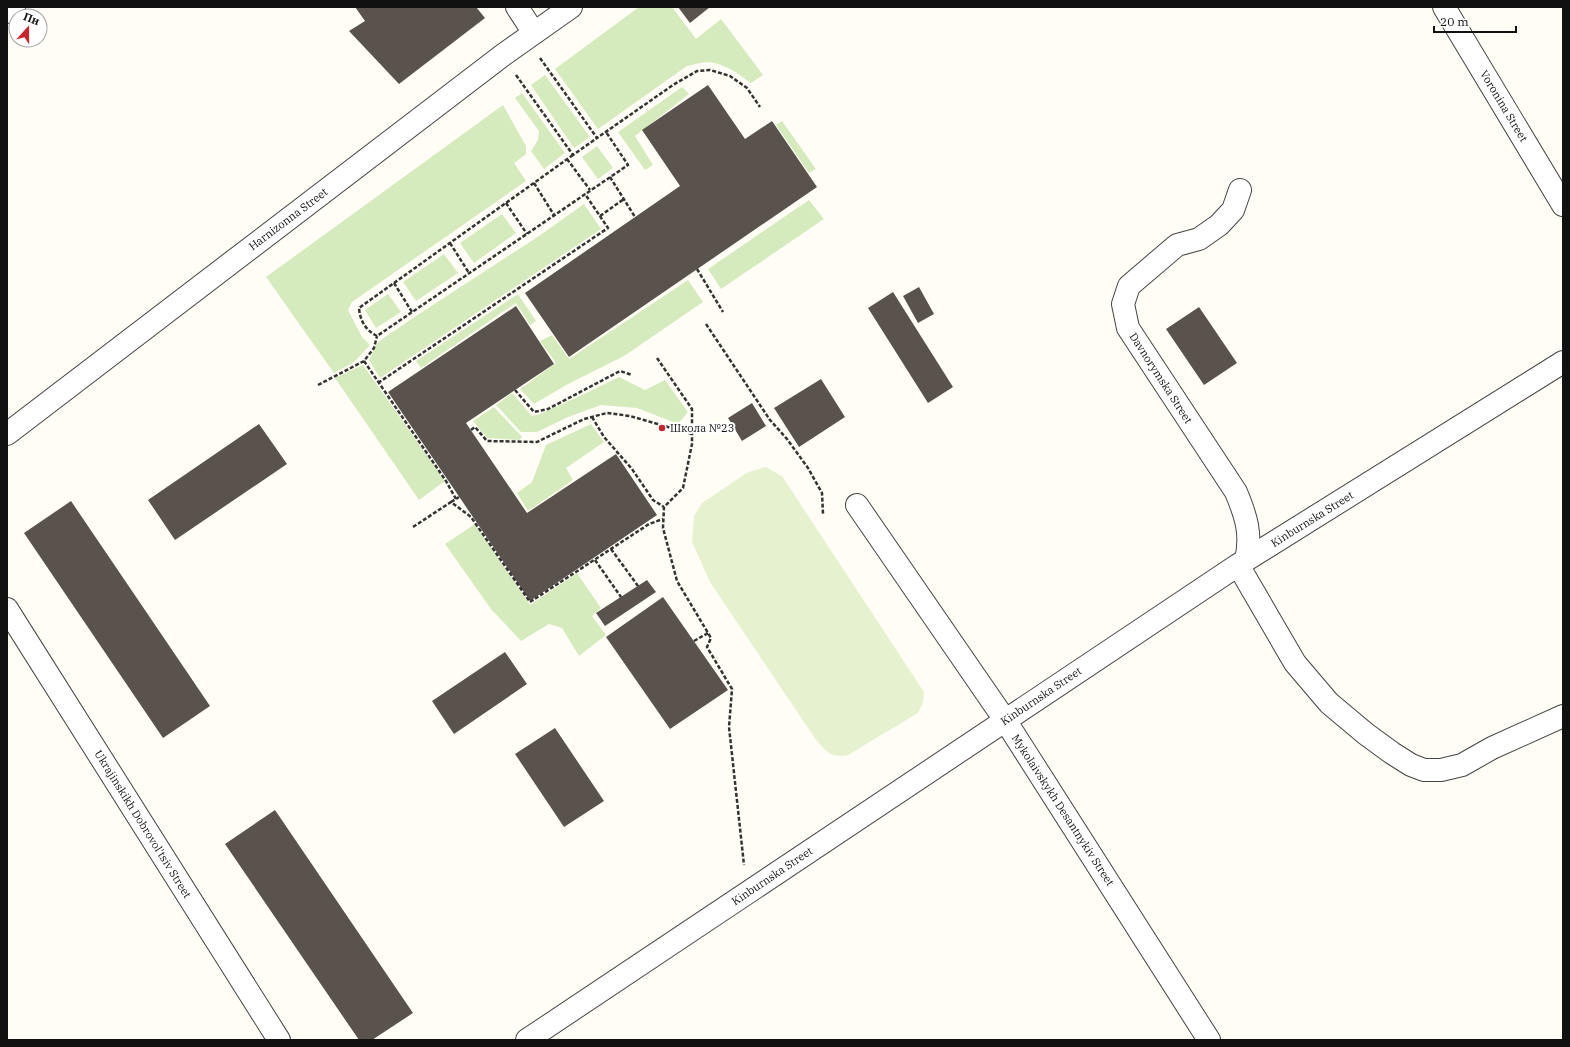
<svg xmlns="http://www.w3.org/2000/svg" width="1570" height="1047" font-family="'IBM Plex Serif',serif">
<rect width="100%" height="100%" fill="#fffdf5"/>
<path fill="#d5ebbd" d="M639,7H672L696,39L721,19L763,75L751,83C741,76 728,66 715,63C706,61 696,64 687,66L598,129L555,69Z
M545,75L590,137L574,148L531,85Z
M682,87L689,94L635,136L653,165L645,170L618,132Z
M522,93L565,153L544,169L531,151L538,140L539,131L515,98Z
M503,105L526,146V154L514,163L526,181L352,302L348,310L362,337L370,345L354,362L334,373L266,277Z
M782,121L816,169L809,173L776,125Z
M597,146L613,168L598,179L582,157Z
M809,200L824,219L721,289L708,269Z
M584,204L601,229L380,378L369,360L378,342L416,316L539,236Z
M502,214L516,233L474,263L460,243Z
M444,254L458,273L416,301L403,282Z
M688,280L703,302L624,356L568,384L534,404L520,389L556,363L540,341L552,335L569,359Z
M388,294L401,312L376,328L365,310Z
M518,294L536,321L530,325L516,303L421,368L416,361Z
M363,365L445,481L419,500L335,378Z
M619,377L645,390L665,380L688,412L678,424L637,408L601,405L568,417L537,432H521L496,405L512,393L532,416L540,414L582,395Z
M494,407L522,437L519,440L487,438L473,421Z
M591,424L604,442L566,468L573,480L528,511L517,493L532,482L546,445Z
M475,524L530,605L577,573L601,608L592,616L606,635L579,656L562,628L549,624L521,641L491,609L445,544Z"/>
<path fill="#e6f2cf" d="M766,467L782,476L924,692L923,702L918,713L848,755C831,759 824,750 814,737L710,582L692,542L694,516L702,503L748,472Z"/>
<path fill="#5a524d" d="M355,7H476L485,18L399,84L349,31L365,21Z
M678,7H710L690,23Z
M708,85L745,139L772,121L817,187L569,357L525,293L680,186L642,130Z
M919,287L934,314L918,323L903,296Z
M893,292L953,387L928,403L868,308Z
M516,306L554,364L466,423L527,513L616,454L657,515L530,601L388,392Z
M1199,307L1237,363L1204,385L1166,329Z
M821,379L845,417L799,447L774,408Z
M752,403L766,426L742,441L728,418Z
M259,424L287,464L175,540L148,500Z
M71,501L210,706L163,738L24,533Z
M647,580L656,592L605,626L596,613Z
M663,597L728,690L670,729L606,637Z
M505,652L527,684L454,734L432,701Z
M555,728L604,801L564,827L515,754Z
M275,810L413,1013L372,1040H359L225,844Z"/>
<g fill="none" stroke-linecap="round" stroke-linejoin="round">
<defs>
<path id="street" d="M517,7L534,33
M1444,7L1563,205
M7,12L14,7
M1240,190L1233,210L1219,225L1199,239L1177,245L1129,286L1123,304L1128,328L1236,492C1246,516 1252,534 1246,560
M7,434L503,55L571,7
M857,505L1005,720L1209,1040
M1238,565L1295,663L1329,703L1366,734L1392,753L1411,765L1424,770H1441L1462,765L1492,748L1563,716
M7,609L279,1040
M527,1040L1238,565L1563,362"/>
</defs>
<use href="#street" stroke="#444" stroke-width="24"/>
<path stroke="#333" stroke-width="2.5" stroke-dasharray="4 2" stroke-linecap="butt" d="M540,58L597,138L673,85L697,71L710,70L730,76L747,88L760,107
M516,75L573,155L597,138
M573,155L359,308C360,320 365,330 377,336L628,165L606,132
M567,159L590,190
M610,177L635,217
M534,183L554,215
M506,203L527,234
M600,216L624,199
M450,243L469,273
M697,269L723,312
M394,283L412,312
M706,324L770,420L787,439L808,468L822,493L823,514
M657,358L692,409V444L683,488L664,507L663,528L677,581L711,638L707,647L732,689L729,727L744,865
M364,361L446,481L456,499
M378,383L608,228L585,194
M318,385L364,361L374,348L377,336
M515,390L534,412L548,409L620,371L632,375
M592,417L604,437L632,469L653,500L664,507
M471,430L475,427L487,441L537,442L584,419L607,413L630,416L692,434
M451,502L459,497
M413,527L451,502L471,517L530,602L649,524L663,519
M611,549L638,586
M595,560L621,597
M694,641L708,633"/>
<use href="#street" stroke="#fff" stroke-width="22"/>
</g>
<circle fill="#c4262e" stroke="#fff" stroke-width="1.5" cx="662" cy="428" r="4"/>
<g text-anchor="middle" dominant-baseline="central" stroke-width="4" stroke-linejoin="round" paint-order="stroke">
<g font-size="11" fill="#111" stroke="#fff">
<text transform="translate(1504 106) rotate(59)">Voronina Street</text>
<text transform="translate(288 219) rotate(-37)">Harnizonna Street</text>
<text transform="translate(1161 378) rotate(57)">Davnorymska Street</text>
<text transform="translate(1312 519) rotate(-32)">Kinburnska Street</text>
<text transform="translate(1041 696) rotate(-34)">Kinburnska Street</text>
<text transform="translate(1063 810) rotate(57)">Mykolaivskykh Desantnykiv Street</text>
<text transform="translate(143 824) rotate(58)">Ukrajinskikh Dobrovol'tsiv Street</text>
<text transform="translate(772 876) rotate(-34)">Kinburnska Street</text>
</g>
<g font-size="11" fill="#111" stroke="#fff" text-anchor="start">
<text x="670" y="428">Школа №23</text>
</g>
</g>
<rect width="1570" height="1047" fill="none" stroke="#111111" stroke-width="16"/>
<g transform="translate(28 28) rotate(21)"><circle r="19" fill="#ffffff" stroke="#a0a0a0"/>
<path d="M0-3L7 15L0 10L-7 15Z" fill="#c4262e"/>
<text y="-6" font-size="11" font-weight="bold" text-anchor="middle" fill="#111111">Пн</text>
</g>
<path d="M1434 26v6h82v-6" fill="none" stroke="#111111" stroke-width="2"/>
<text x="1440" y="26" font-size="12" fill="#111111" stroke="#ffffff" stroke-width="3" paint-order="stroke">20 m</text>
</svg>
